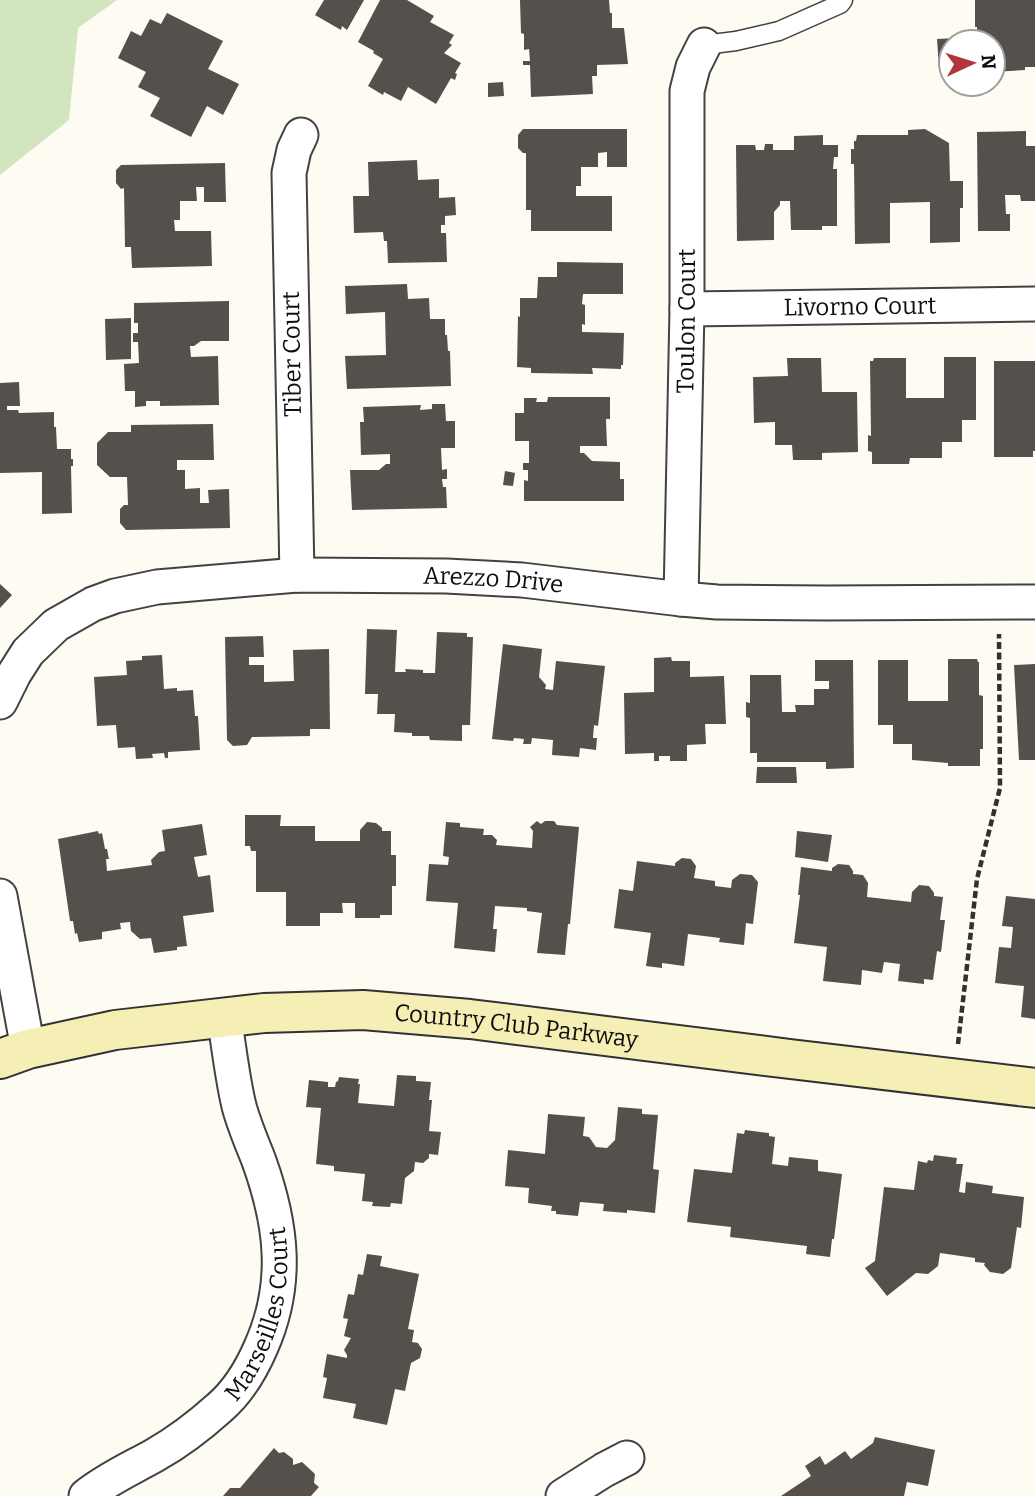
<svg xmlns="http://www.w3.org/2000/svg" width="1035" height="1496" font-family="Bitter,serif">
<rect width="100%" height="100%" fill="#fdfbf2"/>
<path fill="#d2e5bf" d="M0,0H117L78,28L69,120L0,175Z"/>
<path fill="#56504c" d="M324,0H364L347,30L342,26L341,30L315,15Z
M380,0H407L434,16L430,22L454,35L449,43L452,45L444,53L461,63L455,73L457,74L455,80L451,78L436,104L408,87L401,101L384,92L383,95L368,86L383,59L373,53L374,51L358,42Z
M520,0H609L610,13H612V28H624L628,64L597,65V76H592L593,94L531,97L530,65H523V61H530L529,49L524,50V34L521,33Z
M975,0H1035V67H1025V70L993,72V42H951V74L941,75V69H939L937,39L977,37V27H975Z
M167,13L223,41L208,69L239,84L223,115L207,106L191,137L150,116L160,98L138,87L146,72L118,58L131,31L141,36L150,19L161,24Z
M503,82L504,96L488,97V83Z
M523,129H627V167H607V152L598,153V167H581V186H576V196H612V231H531V210H526V153H523L518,148V135Z
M925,129L949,143L950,181H963V208H960V242L930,243V202L890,203V243L855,244L854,164H851V149H854V141H856L857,135H908V130Z
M1026,131V146H1035V201H1021L1020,195H1005L1006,214H1010V231H978L977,132Z
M823,135V145H838V157H834L833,169H837V226H822V230H791L790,201H780V205L774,212V240L737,241L736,145H755L756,150H764L765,144H773V150H794V136Z
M417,160L418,180L439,179V198L455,197L456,215L445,216V225H441V233H446L447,262L388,263L387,241H384L383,232L354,233L353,196H369L368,162Z
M225,163L226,202H204V187H196L197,201H180V220H174L175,231H211L212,266L132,268L131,247H125L124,188L121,189L116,183V170L121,165Z
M557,262L623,263V294H583L582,304L585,305V325L582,324V332L624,333L623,365H621V369L592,368L593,374L531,373V368L517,367L518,316L520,317V298H537L538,277H557Z
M407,284L408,299L429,298L430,319H445V335H447L448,351H450L451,386L347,389L345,356L386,355L385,312L346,314L345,286Z
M229,301V341H201L194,346H190L191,357L218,356L219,405L160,406V401H146V406L135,407V391H125L124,364L139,363L138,342H133V333H138V323H134V303Z
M131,318V359L106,360L105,319Z
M944,357H976V420H962V442H942V458H910L909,464H872V452L868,451V435L871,436L870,361H873L874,358H906V398H944Z
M787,358H821L822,392H857L858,452L822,453V460H793L792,445H775V422L754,423L753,377L788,376Z
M994,361H1035V451H1033V457H994Z
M19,382L20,406H7V410H18L19,413L54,412V427H56L57,449H71V459H73V466H71L72,513L42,514V472L0,473V383Z
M548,397H610V419H606L607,446H580V453H584L592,461L620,462V479H624V501H524V480L528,481V470H523V463H529V441H515V413H524V398H537L536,402H547Z
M432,404H445L446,421H455V448H441L442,470L447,469V479H442L443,487H446L447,508L352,510L350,470H379L386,464H390V454L361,455L360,422H364L363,407L421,405L420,410L432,409Z
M213,424L214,460H177V470H185V489L200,488V503H209L208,490L229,489L230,528L126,530L120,523V509L124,505H128L127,477H110L97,465V443L108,432H131V425Z
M505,471L515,473L513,486L503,485Z
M0,584L12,595L0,608Z
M367,629L397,630L395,672H406L405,669L423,670V673H435L437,632L467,633V637H473L470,725H462V741L430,740L429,736H412V733L394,732L395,714H377L378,694H365Z
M263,636L264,657H249V665H264V682L294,681L293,650L329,649L330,729H310V736L252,737L247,745L233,746L227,740L225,637Z
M503,644L542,649L539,677L546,685L545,689L553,690L556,661L605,666L598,726L594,725L593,738H597L596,750L580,748L579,757L552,755L553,740L532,738L531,744H523L524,739L514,738L513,741L492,739Z
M162,655L164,689L177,688V691L193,690L195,716H198L200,750L168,752V758H165L164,753L152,754L153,758L136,759L135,747L118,748L116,725L97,726L94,677L127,675L126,661L142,660V656Z
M671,657L672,661H690V677L724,676L726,724H705L706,744L687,745V761H670V756H659V761H654V753L625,754L624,693L654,692V658Z
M948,659H977L978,662H979V695L983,696V749H980V766H948V763L912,760V744H893V725H878V660H908V701H948Z
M815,660H853L854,768L826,769V762H757V753H750V718L746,717V702L750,703V675H781L782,712H796L795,705H814V689H829V681H815Z
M1035,664V760H1019L1014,665Z
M757,767H796L797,783H756Z
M245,815H281L280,826H315V841H360V830L367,822L376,823L382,828V831H391V855H396V886H392V915H380V918H355V903H342L343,913H320V926H286V892H256V851H251L250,846H245Z
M537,821L541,824L545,821H554L557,825L579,827L570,924H568L565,955L537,953L542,913L527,911V908L495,906L493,929H497L495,952L454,948L458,903L426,901L429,864L448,865L449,857L443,856L446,822L460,823V827L484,829L483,835H492L497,840L496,845L532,848L533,831L530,827Z
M202,824L207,855L194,857L198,877L210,875L214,912L183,916L187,946L177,947V950L154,953L151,938L140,939L131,931L130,922L120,923L121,929L102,932V939L79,942L77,933L75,934L73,921H70L58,839L98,831L99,834L102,833L105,849H107L109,859H106L107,871L152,865L151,860L159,852L165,851L162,830Z
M797,831L832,835L828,862L795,857Z
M682,858L691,859L696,866L694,878L715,881V886L731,888L732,880L740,874L752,875L758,882L753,924L746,923L744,945L719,942L720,938L688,934L684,966L662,963V968L646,966L651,933L614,928L619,889L633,891L637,861L675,866V863Z
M838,864L849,865L853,871V874L863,875L868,883L867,897L911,902L912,892L919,885L929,886L934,893V896L943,897L940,920H945L941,952L937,951L933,980L924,979V984L898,981L900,964L884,962L882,973L862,970L861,985L823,981L827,947L794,943L800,895H798L801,867L832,871V868Z
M1006,896L1035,899V1019L1021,1017L1024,986L995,983L999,947L1011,948L1013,927L1002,926Z
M397,1075L416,1076V1081L431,1082L429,1100H432L429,1131L441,1132L438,1155L429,1154V1158L423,1163L415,1162L414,1171L405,1178L402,1204L391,1203L390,1207L372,1206L373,1202L362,1201L365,1174L334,1171V1166L316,1164L321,1108L306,1107L309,1080L328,1082V1087H335L336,1082L338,1081L339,1077L359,1079L358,1084H360L358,1103L394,1106Z
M618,1107L642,1109V1114L658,1115L653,1169L659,1170L655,1213L627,1210V1213L603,1211L604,1204L580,1202L578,1216L556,1214V1211H551L552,1206L528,1203L529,1188L505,1186L508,1150L545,1154L548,1114L585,1117L583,1136L589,1137L596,1147L607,1148L615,1140Z
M745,1130L769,1133V1136L775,1137L772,1164L788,1166L789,1157L818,1160V1171L842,1174L834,1239H832L830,1257L806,1254L807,1246L730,1237L731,1227L687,1222L694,1169L732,1173L737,1133L744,1134Z
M934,1155L957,1158L956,1164H963L959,1192L965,1193L966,1182L993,1186L992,1193L1024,1197L1021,1228L1017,1227L1011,1268L1003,1274L990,1272L984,1265L985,1263L975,1262V1258L940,1253L938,1266L928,1274L916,1273L887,1296L865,1268L875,1261L884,1187L914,1190L918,1161L927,1163L928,1160L933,1161Z
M367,1254L382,1256L380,1266L419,1274L408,1329L414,1330L412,1342L418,1343L422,1349L420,1358L411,1363L405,1391L395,1389L387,1425L353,1418L356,1404L323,1398L327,1378L323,1377L327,1354L347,1358V1355L344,1350L351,1338L344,1336L348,1319L343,1318L348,1294L354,1295L358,1274L363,1275Z
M875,1437L935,1450L928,1486L907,1482L904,1496H781L811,1476L805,1466L820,1456L825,1465L845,1451L851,1459L873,1443Z
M274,1448L279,1453L284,1452L293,1459V1465L302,1462L315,1474L314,1483L319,1487L311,1496H223L230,1488H240Z"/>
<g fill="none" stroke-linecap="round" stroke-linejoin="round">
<defs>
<path id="lane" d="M704,45L736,41L779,31L840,4L843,0"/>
<g id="street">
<path id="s1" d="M687,309L1035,304"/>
<path d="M297,575L289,173L294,150L301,135"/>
<path id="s2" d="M681,599L687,309V91L693,67L704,45"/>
<path id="s3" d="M0,702L14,674L28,652L56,625L93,604L115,596L157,587L297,575L446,576L522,580L681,599L717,602L827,603L1035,602"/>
<path d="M0,896L28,1049"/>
<path id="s4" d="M86,1496C107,1479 132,1468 155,1455C178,1442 199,1426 219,1408C238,1392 251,1370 261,1347C289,1284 282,1225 259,1161C252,1143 244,1125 239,1106C232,1077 229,1046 224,1017"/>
<path d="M563,1496L604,1470L627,1458"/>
</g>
<g id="secondary">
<path id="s5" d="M0,1059L28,1049L115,1030L264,1013L363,1010L470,1019L790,1059L1035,1088"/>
</g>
</defs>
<use href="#lane" stroke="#424242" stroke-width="21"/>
<use href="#street" stroke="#424242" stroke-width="37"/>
<use href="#secondary" stroke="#313131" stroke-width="42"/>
<path stroke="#313131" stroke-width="4.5" stroke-dasharray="7 3.5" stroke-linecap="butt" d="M958,1044L977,879L1000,788L999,634"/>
<use href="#lane" stroke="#fff" stroke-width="18"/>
<use href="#street" stroke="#fff" stroke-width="33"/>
<use href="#secondary" stroke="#f6efb5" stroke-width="38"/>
</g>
<g text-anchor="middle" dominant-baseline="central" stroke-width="7" stroke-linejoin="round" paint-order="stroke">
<g font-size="24" fill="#0f0f0f" stroke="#fff">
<text stroke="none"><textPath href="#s1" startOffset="173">Livorno Court</textPath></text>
<text stroke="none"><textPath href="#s2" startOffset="278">Toulon Court</textPath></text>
<text transform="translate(292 354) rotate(-91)">Tiber Court</text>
<text stroke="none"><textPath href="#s3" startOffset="542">Arezzo Drive</textPath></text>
<text stroke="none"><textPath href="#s5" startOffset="522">Country Club Parkway</textPath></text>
<text stroke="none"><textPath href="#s4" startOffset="266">Marseilles Court</textPath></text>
</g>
</g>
<g transform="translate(972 63) rotate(86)"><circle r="33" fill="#ffffff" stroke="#9f9f9f" stroke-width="2"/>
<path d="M0-5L12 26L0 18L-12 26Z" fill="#af363b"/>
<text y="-10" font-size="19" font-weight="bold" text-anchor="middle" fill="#0f0f0f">N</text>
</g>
</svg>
